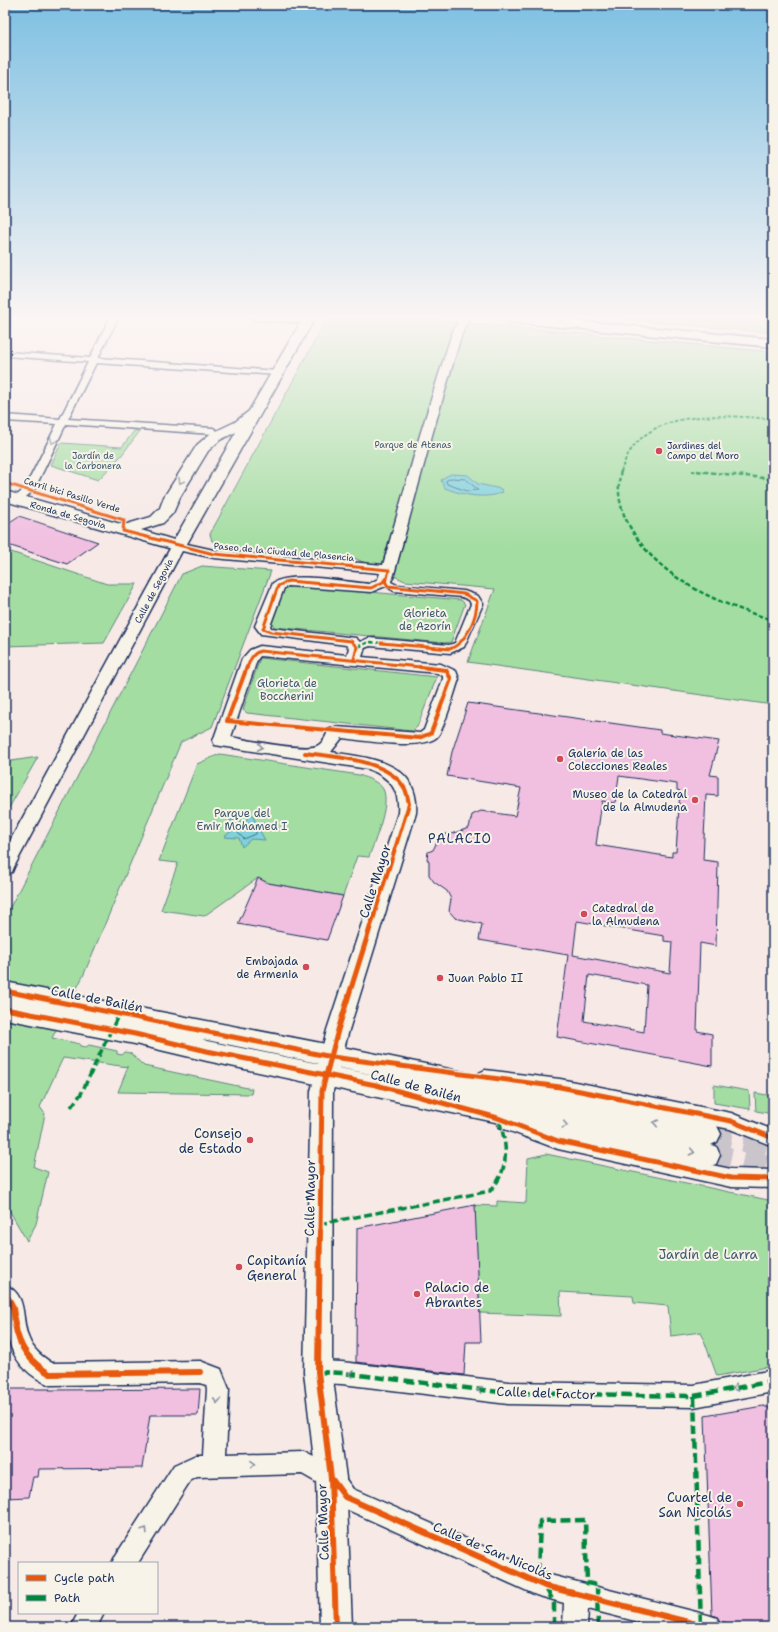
<svg xmlns="http://www.w3.org/2000/svg" width="778" height="1632" font-family="'Shantell Sans',sans-serif">
<rect width="100%" height="100%" fill="#f6e9e6"/>
<filter id="ink" filterUnits="userSpaceOnUse"><feTurbulence type="fractalNoise" baseFrequency=".025" numOctaves="2"/><feDisplacementMap in="SourceGraphic" scale="8" xChannelSelector="R" yChannelSelector="G"/><feConvolveMatrix kernelMatrix="1 2 1 2 8 2 1 2 1" color-interpolation-filters="sRGB"/></filter>
<g filter="url(#ink)">
<path fill="#a4dda2" stroke="#608680" d="M327,318H418L773,352V705L468,662L495,589L405,581L354,558L221,546L212,541L210,534Z
M610,318H773V333Z
M134,431H140L121,456L98,480L51,465L61,443L122,447Z
M5,550L107,584H137L104,643L5,646Z
M202,566L271,571L212,727L181,742L84,974L52,1038L80,1044V1046L86,1047L89,1045L117,1051V1054L122,1055L125,1052L130,1053L144,1066L252,1089L251,1094L118,1092L128,1067L63,1058L40,1107L45,1114L34,1167L48,1172L36,1224L27,1241L5,1203V917L182,574Z
M289,585L461,600L465,604L451,642L444,643L274,627L272,623L285,587Z
M260,658L437,677L417,727L412,731L247,713L243,710Z
M220,754L359,775C367,778 379,782 383,789C391,804 374,842 369,857L357,856L343,896L268,883L258,878L204,916L161,910L178,863L159,861L197,764Z
M38,757L5,815V762Z
M714,1085L749,1091L750,1109L714,1103Z
M755,1093L773,1096V1114L756,1111Z
M546,1154L773,1201V1366L717,1376L701,1332L671,1336L668,1306L634,1303L633,1296L560,1292L561,1316L480,1313L474,1207L471,1205L497,1206V1201L526,1203L528,1158Z"/>
<path fill="#80d1da" stroke="#5890a8" d="M451,474L468,475L478,484L501,489L503,492C486,500 462,495 445,488L441,480L445,477Z
M252,814L256,823L270,824L260,831L265,840L251,839L242,847L239,838L224,837L234,829L230,820L244,822Z"/>
<g fill="none" stroke-linecap="round" stroke-linejoin="round">
<path stroke="#437090" stroke-width="1" d="M452,478L466,479L478,490L467,491L447,484L446,481Z
M250,823L256,828V834L244,839L238,833V827Z"/>
</g>
<path fill="#f1bfe0" stroke="#1b2f5e" fill-rule="evenodd" d="M19,516L98,542L67,564L5,544V525Z
M468,703L660,730V733L719,741L710,775L718,776V796L706,795L703,860L718,862L716,946L700,943L697,1031L712,1034V1066L557,1037L568,955L479,940L482,924L455,918L449,911L451,899L447,891L434,882L429,875V862L427,859L428,852L433,850L439,838L446,834H451L469,828L472,815L481,811L515,816L521,788L447,776L452,752ZM619,776L677,784V790L680,791L676,852H672V857L596,845L602,801L615,803ZM577,921L664,936V941L672,942L670,973L573,955ZM589,975L647,985L644,1032L584,1021Z
M258,878L268,883L343,896L327,940L238,924Z
M475,1205L481,1342H466L464,1375L356,1362L357,1228Z
M5,1389H50L49,1390L200,1389L198,1415H150L142,1468L39,1469L38,1477H33L29,1497L5,1498Z
M763,1406L773,1409V1472L769,1471L773,1536V1627H740L720,1621L717,1617L712,1615L705,1416Z"/>
<g fill="none" stroke-linecap="round" stroke-linejoin="round">
<path stroke="#cac4cb" stroke-width="24" stroke-dasharray="24 12" stroke-linecap="butt" d="M708,1134L773,1147
M707,1155L773,1168"/>
<defs>
<path id="minor" d="M110,318H118L98,358L278,371L282,373L278,375L96,363L68,419L213,428L217,431L213,434L66,424L34,490L20,502H14L12,500L25,488L57,424L5,421V415L60,419L88,362L5,356V352L90,358Z
M251,318H298L311,321L307,323L255,320Z
M386,575L390,576L391,582L397,585L464,591L478,596L483,604L464,647L450,653L370,646L357,651L353,649L351,647L353,645L369,638L449,645L455,643L471,604L469,600L462,597L394,591L381,583V578Z
M485,1070L560,1079L731,1113L773,1130V1146L730,1129L560,1095L485,1086L479,1083L476,1078L479,1073Z
M505,1113L558,1133L731,1169L773,1170V1188L731,1187L558,1149L499,1127L496,1121L499,1115Z
M5,1285C29,1295 20,1319 29,1339C33,1350 43,1357 52,1363L200,1361L221,1369L229,1389L226,1454L304,1452L339,1470L353,1489L546,1574L708,1615L717,1618L720,1627H659L588,1609L587,1627H563L564,1603L536,1595L337,1505L323,1486L302,1474L197,1477L190,1481L138,1563H112L116,1555L174,1465L196,1455H203L207,1389L206,1385L200,1383L50,1385C3,1365 5,1328 5,1285Z
M318,1361L342,1362L508,1382L694,1385L773,1370V1392L694,1407L508,1404L342,1384L318,1383L310,1380L307,1372L310,1364Z
M78,1613H104L97,1627H71Z"/>
<path id="tertiary" d="M459,318H469L461,336L432,435L393,578L388,585L371,592L288,586L284,588L270,626L271,628L356,638L365,647L362,657L441,664L456,671L459,679C455,690 444,730 437,737C422,751 362,740 342,738L331,752C369,758 420,761 416,813L349,1030L333,1091L332,1372L346,1478L352,1627H320L316,1478L304,1372L311,1091L327,1030L398,813C400,790 390,777 368,769L221,746L215,745L213,741L242,659L250,650L260,646L347,655L349,648L346,645L261,634L255,626L273,583C291,571 346,582 369,584L378,579L380,573L214,558L182,551L14,867L12,872L5,874V850L173,543L178,542L214,550L383,565L420,435L451,336ZM260,656L437,673L443,676V679L424,730L420,733L336,727L330,728C326,734 325,742 317,746C303,752 248,740 231,737L257,660Z"/>
<path id="secondary" d="M5,982L357,1050L708,1122L717,1126L721,1134L717,1142L711,1145L716,1146L720,1155L716,1164L707,1167L207,1061L135,1044L5,1019ZM202,1039L403,1081L207,1041Z"/>
<path id="primary" d="M303,318H315L184,549L178,551L172,549L5,501V491L124,525L151,517L160,508L164,497L197,445L210,434L235,422L249,411ZM236,432L174,540L141,530L163,523L173,513L180,497L208,451L220,440Z
M502,318H548L773,339V347L508,322Z"/>
</defs>
<use href="#minor" stroke="#1b2f5e" stroke-width="3"/>
<use href="#tertiary" stroke="#1b2f5e" stroke-width="3"/>
<use href="#secondary" stroke="#1b2f5e" stroke-width="3"/>
<use href="#primary" stroke="#1b2f5e" stroke-width="3"/>
<use href="#minor" fill="#f7f3e8" fill-rule="evenodd"/>
<use href="#tertiary" fill="#f7f3e8" fill-rule="evenodd"/>
<use href="#secondary" fill="#f7f3e8" fill-rule="evenodd"/>
<use href="#primary" fill="#f7f3e8" fill-rule="evenodd"/>
<path stroke="#00873e" stroke-width="2" stroke-dasharray="3.5 2" stroke-linecap="butt" d="M692,471L707,472
M621,472C639,406 719,415 773,419"/>
<path stroke="#00873e" stroke-width="2.5" stroke-dasharray="4.5 2.5" stroke-linecap="butt" d="M621,471C616,491 620,510 630,527C660,580 717,603 773,620
M697,471L773,479
M357,647L369,642L383,643"/>
<path stroke="#00873e" stroke-width="3.5" stroke-dasharray="8 3.5" stroke-linecap="butt" d="M71,1107L81,1094L123,1005
M319,1224L490,1191C510,1170 508,1144 498,1118"/>
<path stroke="#00873e" stroke-width="4.5" stroke-dasharray="10 4.5" stroke-linecap="butt" d="M318,1372L342,1373L508,1393L694,1396L773,1381
M694,1396L701,1627
M554,1627V1603L538,1573L540,1521L585,1520L587,1583L597,1585L598,1627"/>
<defs>
<path id="cycleway-far3" d="M5,483L124,520L123,531L214,554L389,570L386,583L388,586L464,594L477,601C477,618 466,643 450,649L381,643
M354,659L357,647L351,641L271,632L263,629L278,586L288,581L371,588L383,582L386,578
M247,668C250,660 252,654 260,651L430,668"/>
<path id="cycleway-far2" d="M247,667L227,721L419,738L431,733L451,679L446,670L420,667
M305,753C334,757 389,759 405,789C407,793 408,799 409,804L374,916"/>
<path id="cycleway-far1" d="M5,991L332,1057L560,1087L731,1121L773,1138
M5,1009L135,1034L207,1051L376,1085L498,1118L558,1141L731,1178L773,1179
M320,1232L322,1091L338,1030L374,915"/>
<path id="cycleway" d="M320,1231L318,1372L331,1478L336,1627
M5,1295C15,1305 13,1311 15,1324C19,1348 30,1362 50,1374L200,1372
M331,1478L345,1497L545,1586L708,1627"/>
</defs>
<use href="#cycleway-far3" stroke="#f7f3e8" stroke-width="5"/>
<use href="#cycleway-far2" stroke="#f7f3e8" stroke-width="6"/>
<use href="#cycleway-far1" stroke="#f7f3e8" stroke-width="8"/>
<use href="#cycleway" stroke="#f7f3e8" stroke-width="9"/>
<use href="#cycleway-far3" stroke="#e8590c" stroke-width="3"/>
<use href="#cycleway-far2" stroke="#e8590c" stroke-width="4"/>
<use href="#cycleway-far1" stroke="#e8590c" stroke-width="5"/>
<use href="#cycleway" stroke="#e8590c" stroke-width="6"/>
</g>
<defs><path id="oneway-chevron" d="M-2-3.5L2.5 0L-2 3.5" fill="none" stroke-width="1.6" stroke-linecap="round" stroke-linejoin="round"/></defs>
<g stroke="#8991a3">
<use href="#oneway-chevron" transform="translate(53 441) rotate(116)"/>
<use href="#oneway-chevron" transform="translate(181 481) rotate(121)"/>
<use href="#oneway-chevron" transform="translate(260 747) rotate(8)"/>
<use href="#oneway-chevron" transform="translate(656 1123) rotate(-168)"/>
<use href="#oneway-chevron" transform="translate(565 1125) rotate(12)"/>
<use href="#oneway-chevron" transform="translate(692 1152) rotate(12)"/>
<use href="#oneway-chevron" transform="translate(351 1374) rotate(-172)"/>
<use href="#oneway-chevron" transform="translate(735 1388) rotate(169)"/>
<use href="#oneway-chevron" transform="translate(480 1390) rotate(-173)"/>
<use href="#oneway-chevron" transform="translate(217 1401) rotate(93)"/>
<use href="#oneway-chevron" transform="translate(253 1464) rotate(-2)"/>
<use href="#oneway-chevron" transform="translate(145 1530) rotate(-57)"/>
</g>
</g>
<linearGradient id="sky" x2="0" y2="1"><stop stop-color="#7ec0e2"/><stop offset="0.58" stop-color="#fbf5f4"/><stop offset="1" stop-color="#fbf5f4" stop-opacity="0"/></linearGradient>
<rect width="778" height="547" fill="url(#sky)"/>
<g fill="#d1495b" stroke="#f7f3e8" stroke-width="1.5">
<circle cx="659" cy="451" r="4"/>
<circle cx="560" cy="759" r="4"/>
<circle cx="695" cy="800" r="4"/>
<circle cx="584" cy="914" r="4"/>
<circle cx="306" cy="967" r="4"/>
<circle cx="440" cy="978" r="4"/>
<circle cx="250" cy="1140" r="4"/>
<circle cx="239" cy="1267" r="4"/>
<circle cx="417" cy="1294" r="4"/>
<circle cx="740" cy="1504" r="4"/>
</g>
<g text-anchor="middle" dominant-baseline="central" stroke-width="4" stroke-linejoin="round" paint-order="stroke">
<g font-size="9" fill="#3d5a6f" stroke="#f7f3e8">
<text x="413" y="445">Parque de Atenas</text>
<text x="93" y="456">Jardín de<tspan x="93" dy="10">la Carbonera</tspan></text>
</g>
<g font-size="9" fill="#1b2f5e" stroke="#f7f3e8" text-anchor="start">
<text x="667" y="446">Jardines del<tspan x="667" dy="10">Campo del Moro</tspan></text>
</g>
<g font-size="9" fill="#1b2f5e" stroke="#f7f3e8">
<text transform="translate(72 495) rotate(17)">Carril bici Pasillo Verde</text>
<text transform="translate(68 515) rotate(16)">Ronda de Segovia</text>
<text transform="translate(284 552) rotate(5)">Paseo de la Ciudad de Plasencia</text>
<text transform="translate(154 591) rotate(-62)">Calle de Segovia</text>
</g>
<g font-size="11" fill="#3d5a6f" stroke="#f7f3e8">
<text x="425" y="613">Glorieta<tspan x="425" dy="13">de Azorín</tspan></text>
<text x="287" y="683">Glorieta de<tspan x="287" dy="13">Boccherini</tspan></text>
<text x="242" y="813">Parque del<tspan x="242" dy="13">Emir Mohamed I</tspan></text>
</g>
<g font-size="11" fill="#1b2f5e" stroke="#f7f3e8" text-anchor="start">
<text x="568" y="753">Galería de las<tspan x="568" dy="13">Colecciones Reales</tspan></text>
<text x="687" y="794" text-anchor="end">Museo de la Catedral<tspan x="687" dy="13">de la Almudena</tspan></text>
<text x="592" y="908">Catedral de<tspan x="592" dy="13">la Almudena</tspan></text>
<text x="298" y="961" text-anchor="end">Embajada<tspan x="298" dy="13">de Armenia</tspan></text>
<text x="448" y="978">Juan Pablo II</text>
</g>
<g font-size="13" letter-spacing="1" fill="#1b2f5e" stroke="#f7f3e8">
<text x="460" y="838">PALACIO</text>
</g>
<g font-size="13" fill="#1b2f5e" stroke="#f7f3e8">
<text transform="translate(375 881) rotate(-72)">Calle Mayor</text>
<text transform="translate(97 999) rotate(11)">Calle de Bailén</text>
<text transform="translate(416 1086) rotate(15)">Calle de Bailén</text>
<text transform="translate(310 1198) rotate(-89)">Calle Mayor</text>
<text transform="translate(546 1393) rotate(2)">Calle del Factor</text>
<text transform="translate(323 1522) rotate(-92)">Calle Mayor</text>
<text transform="translate(493 1551) rotate(23)">Calle de San Nicolás</text>
</g>
<g font-size="13" fill="#1b2f5e" stroke="#f7f3e8" text-anchor="end">
<text x="242" y="1133">Consejo<tspan x="242" dy="15">de Estado</tspan></text>
<text x="247" y="1260" text-anchor="start">Capitanía<tspan x="247" dy="15">General</tspan></text>
<text x="425" y="1287" text-anchor="start">Palacio de<tspan x="425" dy="15">Abrantes</tspan></text>
<text x="732" y="1497">Cuartel de<tspan x="732" dy="15">San Nicolás</tspan></text>
</g>
<g font-size="13" fill="#3d5a6f" stroke="#f7f3e8">
<text x="708" y="1254">Jardín de Larra</text>
</g>
</g>
<rect width="778" height="1632" fill="none" stroke="#f7f3e8" stroke-width="20"/>
<rect x="10" y="10" width="758" height="1612" fill="none" stroke="#1b2f5e" stroke-width="1.5" filter="url(#ink)"/>
<rect x="18" y="1562" width="140" height="52" fill="#f7f3e8" stroke="#9fa5b1"/>
<rect x="26" y="1575" width="20" height="6" fill="#e8590c" stroke="#9fa5b1"/>
<text x="54" y="1582" font-size="12" fill="#1b2f5e">Cycle path</text>
<rect x="26" y="1595" width="20" height="6" fill="#00873e" stroke="#9fa5b1"/>
<text x="54" y="1602" font-size="12" fill="#1b2f5e">Path</text>
</svg>
